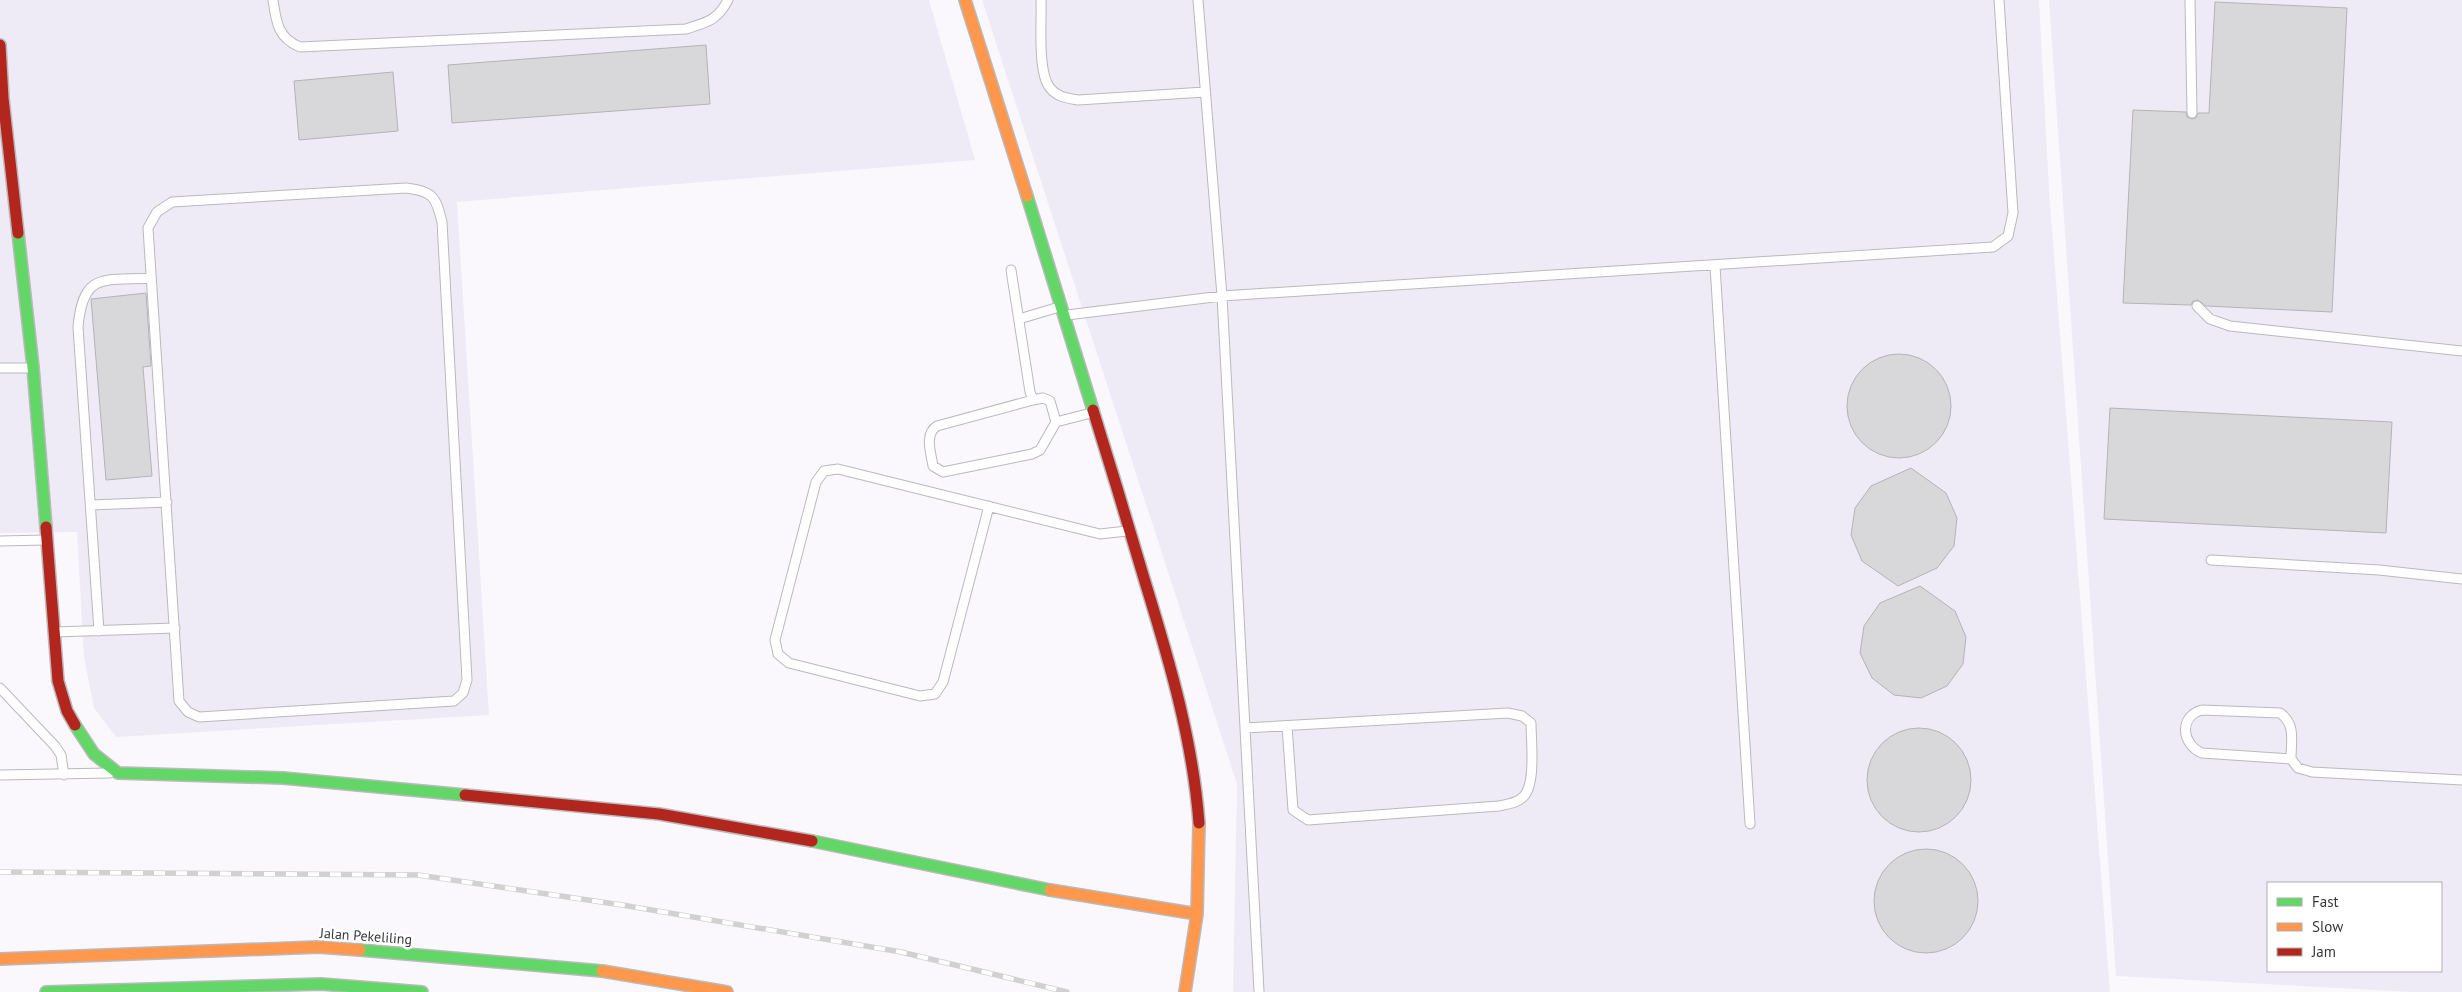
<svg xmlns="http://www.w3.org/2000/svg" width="2462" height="992" font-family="'PT Sans',sans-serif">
<rect width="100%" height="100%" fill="#faf8fd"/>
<path fill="#efebf6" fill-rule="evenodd" d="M0,0H929L975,160L457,202L489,715L116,737L94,708L84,657L77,532L0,533Z
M982,0H2039L2049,189L2110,992H1233L1237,784Z
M2049,0H2462V992H2412L2116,976ZM2268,883H2441V971H2268Z"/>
<path fill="#d8d8db" stroke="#b4b3b7" d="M2215,2L2347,8L2332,312L2206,306L2198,300L2193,301L2191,305L2123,303L2133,110L2186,112L2187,117L2192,119L2196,118L2198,113H2209Z
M706,45L710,104L452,123L448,65Z
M393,72L398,131L299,140L294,81Z
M146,293L151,366L143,367L152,476L106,480L91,299Z
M1847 406a52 52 0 1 1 104 0a52 52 0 1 1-104 0Z
M2110,408L2392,422L2386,533L2104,519Z
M1911,468L1946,493L1957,518L1954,546L1937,568L1898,586L1862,561L1851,535L1855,508L1871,486Z
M1920,586L1955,611L1966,637L1963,664L1947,686L1921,698L1894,695L1872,678L1860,653L1864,626L1880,603Z
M1867 780a52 52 0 1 1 104 0a52 52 0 1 1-104 0Z
M1874 901a52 52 0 1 1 104 0a52 52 0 1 1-104 0Z"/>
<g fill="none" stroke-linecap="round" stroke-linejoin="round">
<defs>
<path id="lane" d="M273,0C276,22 278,38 300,47L686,29C707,22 717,21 728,0
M1041,0C1042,21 1037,72 1050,88C1057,97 1067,98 1078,100L1205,92
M1198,0L1222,296L1259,991
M2190,0L2192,113
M406,188C433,191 436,197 442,222L467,680L463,693L454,701L199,717L188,712L179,701L148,228L157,212L172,202Z
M1715,266L1750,824
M1011,270L1030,392L1033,400L1043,398L1050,401L1056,422
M2197,306L2210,319L2230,326L2462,351
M1067,315L1222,296L1993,247L2008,236L2013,213L1999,0
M1019,319L1059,307
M0,368H31
M1033,400L937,426C924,434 931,453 933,466L943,472L1032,454L1040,450L1056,422L1091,413
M91,505L167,502
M989,506L943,682L935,694L920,696L789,663L778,654L775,640L816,482L824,471L838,469L1100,534L1127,531
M0,541L46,540
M2211,560L2379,570L2462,579
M99,631L78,327C83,271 104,281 151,278
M55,632L175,628
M0,688L55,746L61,755L64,775
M1245,728L1508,713L1522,716L1531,723C1531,740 1536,783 1524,796C1518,803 1508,804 1499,806L1308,820L1293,810L1287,726
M2291,759L2202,753C2181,744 2179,716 2202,710L2280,713C2296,724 2291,741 2291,759L2298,768L2312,772L2462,780
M0,775L110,773"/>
<path id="fast" d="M1027,196L1093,410
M18,233L33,367L46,527
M75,725L94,754L118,773L283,778L465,795
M812,841L1050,890
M360,950L602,971
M46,992L321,984L422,992"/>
<path id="slow" d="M965,0L1027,196
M1050,890L1197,914
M0,959L319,947L360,950
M602,971L727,992
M1185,992L1197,914L1199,823"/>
<path id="jam" d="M0,45L3,98L18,233
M1093,410C1111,468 1129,527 1146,585C1170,663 1193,742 1199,823
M46,527L58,681L67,711L75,725
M465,795L659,814L812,841"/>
</defs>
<use href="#lane" stroke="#bab9bc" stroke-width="11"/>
<use href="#fast" stroke="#bab9bc" stroke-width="14"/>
<use href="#slow" stroke="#bab9bc" stroke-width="14"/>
<use href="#jam" stroke="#bab9bc" stroke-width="14"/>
<use href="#lane" stroke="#fefeff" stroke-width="9"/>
<use href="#fast" stroke="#63d668" stroke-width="11"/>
<use href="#slow" stroke="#ff974d" stroke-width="11"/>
<use href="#jam" stroke="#b3261e" stroke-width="11"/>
<defs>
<path id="rail" d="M0,872L418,875L622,905L901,952L1067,992"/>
</defs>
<use href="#rail" stroke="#d1d1d2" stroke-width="5.5"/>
<use href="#rail" stroke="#fff" stroke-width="4" stroke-dasharray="11" stroke-linecap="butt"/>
</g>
<g text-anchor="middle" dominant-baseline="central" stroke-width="5" stroke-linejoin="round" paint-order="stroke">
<g font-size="14" fill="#38373a" stroke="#fff">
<text transform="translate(366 936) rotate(4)">Jalan Pekeliling</text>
</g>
</g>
<rect x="2267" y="882" width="175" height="90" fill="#ffffff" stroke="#afafb0"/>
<rect x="2277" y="898" width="25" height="8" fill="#63d668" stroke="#afafb0"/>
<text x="2312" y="907" font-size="15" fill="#38373a">Fast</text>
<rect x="2277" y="923" width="25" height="8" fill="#ff974d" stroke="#afafb0"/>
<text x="2312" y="932" font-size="15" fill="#38373a">Slow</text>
<rect x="2277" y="948" width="25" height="8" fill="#b3261e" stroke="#afafb0"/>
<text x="2312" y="957" font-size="15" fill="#38373a">Jam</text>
</svg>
